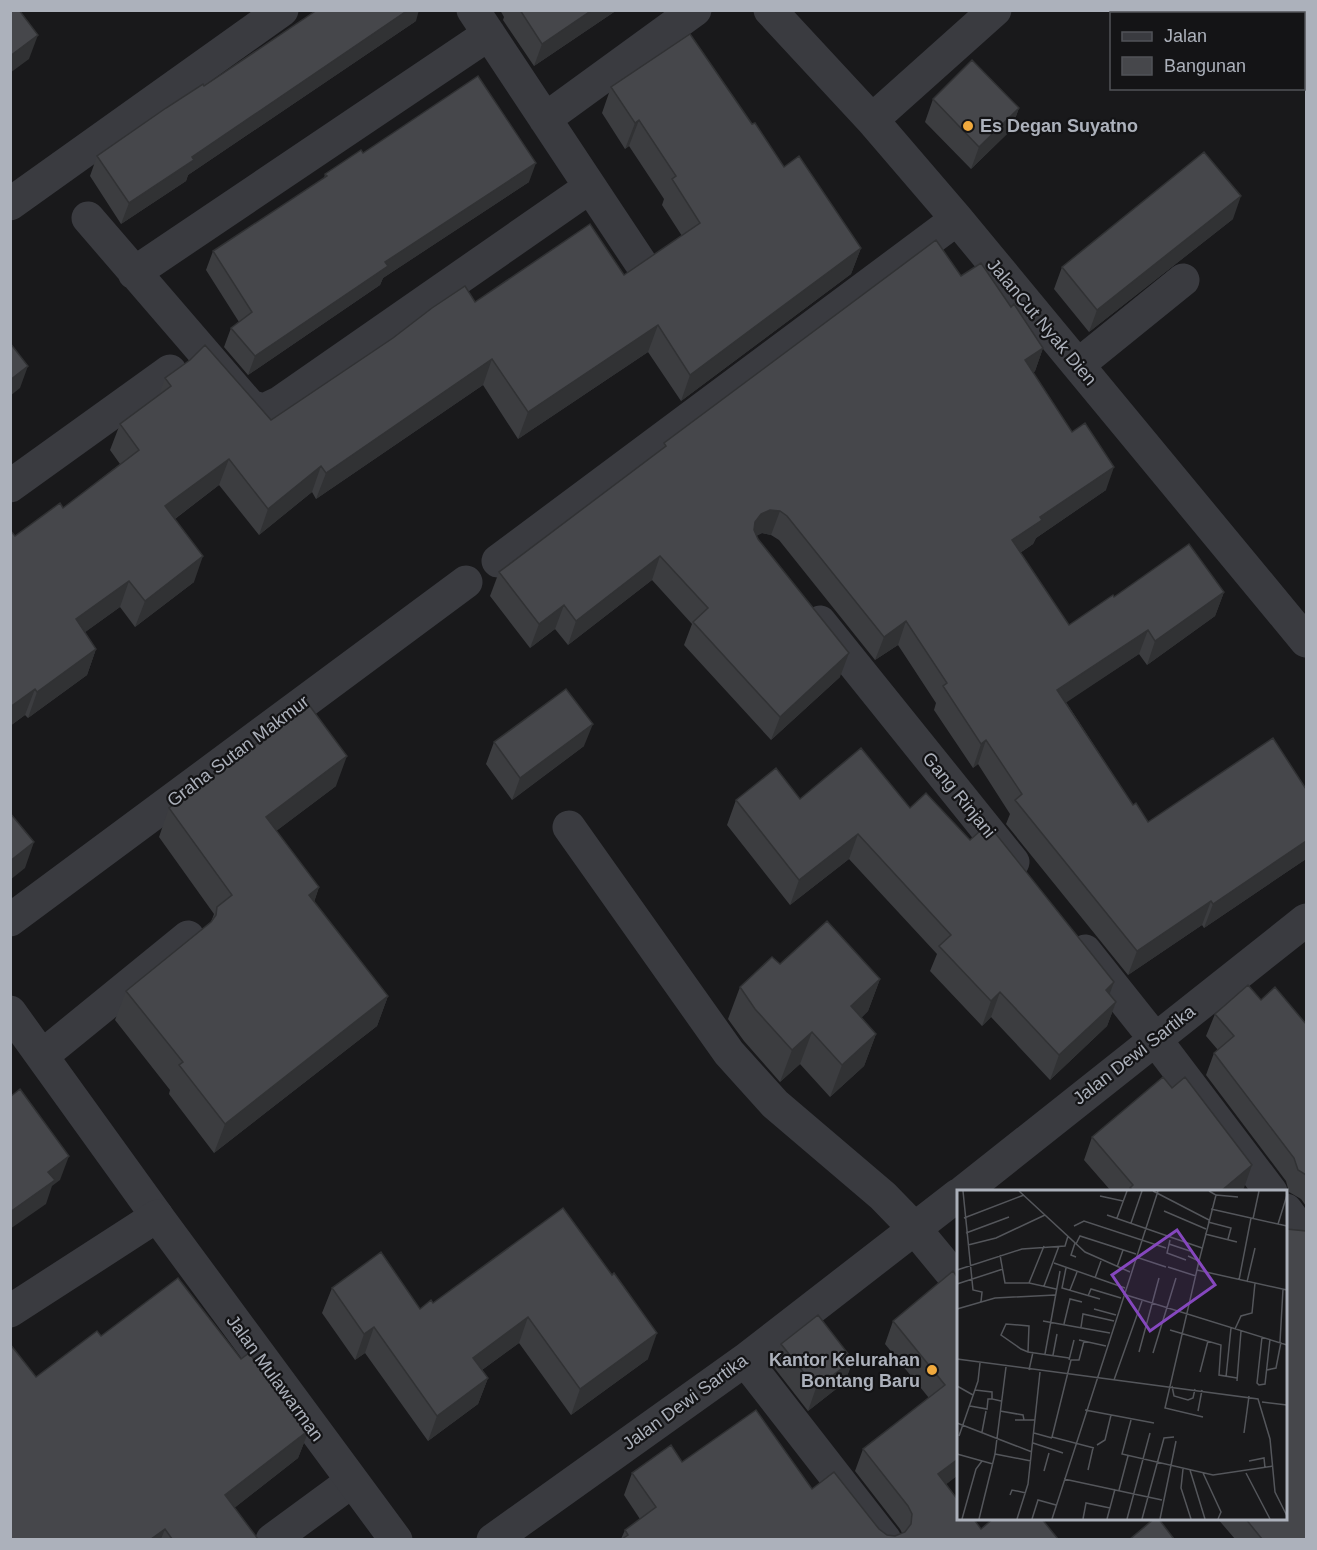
<svg xmlns="http://www.w3.org/2000/svg" width="1317" height="1550" font-family="Helvetica,sans-serif">
<rect width="100%" height="100%" fill="#19191b"/>
<g fill="none" stroke-linecap="round" stroke-linejoin="round">
<path stroke="#3a3b40" stroke-width="33" d="M473,10L640,262
M770,10L872,120L957,219L1306,641
M545,119L695,10
M872,120L995,10
M10,204L282,10
M88,218L250,406L264,410L279,403L590,187
M134,273L489,34
M1078,365L1183,280
M10,486L170,371
M498,561L957,219
M820,622L1013,862
M569,827L729,1053L775,1104L883,1196L915,1229L958,1281
M10,920L466,582
M1085,951L1155,1039L1271,1192
M10,1012L157,1216
M42,1056L188,937
M963,1192L1306,920
M1286,1210L1306,1237
M745,1360L885,1540
M272,1540L351,1482
M493,1540L745,1360L958,1195"/>
<path stroke="#3a3b40" stroke-width="33" d="M10,1311L157,1216L396,1540"/>
</g>
<path fill="#3c3d40" d="M500,10H617L534,66L503,20L504,17Z
M416,21L188,175L186,181L121,224L90,176L97,156L204,86Z
M611,87L752,124L784,167L861,248L851,274L681,401L648,352L518,439L483,385L316,499L312,492L259,535L219,485L175,519L194,582L135,627L120,607L85,632L96,649L87,675L28,718L25,715L10,726V530L15,536L63,508L120,464L110,450L120,424L159,395L165,378L271,420L475,302L624,275L682,236L662,205L664,199L629,146L625,149L602,113Z
M933,99L1019,108L1011,130L971,169L925,122Z
M363,153L529,182L383,278L380,285L248,375L224,347L231,328L239,322L206,270L213,251L324,178L325,174Z
M1233,219L1089,332L1054,289L1062,267Z
M961,276L1011,307L1043,348L1035,371L1033,373L1106,490L1036,538L1033,544L1020,553L1069,625L1114,597L1224,592L1215,616L1147,665L1139,654L1066,702L1133,805L1148,822L1306,789V859L1204,928L1202,925L1128,975L1006,824L1010,814L978,764L973,768L934,710L936,703L898,645L875,660L779,540L771,535L762,533L756,536L840,677L771,740L684,645L692,624L652,580L568,645L555,629L530,648L490,596L499,572L662,449L664,443Z
M494,742L584,746L512,800L486,764Z
M336,786L276,831L319,887L314,902L388,996L377,1026L214,1153L169,1094L170,1090L115,1020L126,991L211,922L214,914L159,837L169,808Z
M800,799L910,808L1110,995L1116,1002L1107,1026L1050,1080L991,1017L982,1026L930,971L937,954L849,859L790,905L727,825L736,800Z
M780,964L880,979L868,1011L861,1018L876,1034L864,1066L830,1097L800,1064L780,1082L744,1041L728,1019L740,987Z
M1261,1000L1306,1024V1206L1301,1199L1289,1192L1286,1181L1206,1075L1214,1053L1218,1050L1206,1036L1215,1014Z
M1092,1137L1244,1188L1240,1191H1111L1084,1160Z
M563,1208L648,1359L571,1415L519,1343L482,1370L488,1378L478,1404L428,1441L365,1353L355,1360L322,1313L332,1288L420,1309L433,1303Z
M958,1278V1475L946,1484L981,1529L1058,1539H621L625,1530L640,1519L624,1495L632,1473L682,1462L812,1489L887,1535L895,1536L902,1533L900,1529L855,1471L863,1449L929,1398L885,1344L893,1321Z
M101,1336L241,1359L309,1430L298,1458L234,1508L258,1539H10L36,1377Z
M781,1344L853,1360L845,1382L808,1411L773,1366Z
M1217,1518H1286L1306,1539H1235Z"/>
<path fill="#313234" d="M408,10H419L416,21L188,175L186,181L121,224L129,203L192,157Z
M592,10H617L534,66L542,44Z
M38,35L29,59L10,73V56Z
M1019,108L1011,130L971,169L979,147Z
M639,120L629,146L625,149L635,123Z
M536,163L529,182L383,278L380,285L248,375L255,356L385,262Z
M1241,196L1233,219L1089,332L1097,310Z
M861,248L851,274L681,401L690,375Z
M658,325L648,352L518,439L528,412Z
M1043,348L1035,371L1016,384L1025,360Z
M492,359L483,385L316,499L326,473Z
M28,366L20,388L10,396V380Z
M229,459L219,485L156,533L165,506Z
M321,466L312,492L259,535L268,509Z
M1114,467L1106,490L1036,538L1033,544L1003,564L1012,540L1040,517Z
M770,510L780,511L771,535L762,533L752,538L755,522L761,514Z
M203,556L194,582L135,627L145,601Z
M660,556L652,580L568,645L576,621Z
M129,581L120,607L66,646L76,619Z
M1224,592L1215,616L1147,665L1155,641Z
M564,605L555,629L530,648L539,624Z
M906,621L898,645L875,660L884,637Z
M1148,630L1139,654L1049,714L1057,690Z
M96,649L87,675L28,718L37,692Z
M849,653L840,677L771,740L780,717Z
M35,689L25,715L10,726V707Z
M593,724L584,746L512,800L520,778Z
M986,740L978,764L973,768L981,744Z
M347,756L336,786L255,847L266,817Z
M858,834L849,859L790,905L799,880Z
M1306,841V859L1204,928L1213,904Z
M34,842L25,868L10,880V861Z
M319,887L309,917V895Z
M1211,901L1202,925L1128,975L1137,951Z
M880,979L868,1011L839,1038L851,1006Z
M1114,982L1105,1007L1106,990Z
M1000,992L991,1017L982,1026L991,1001Z
M388,996L377,1026L214,1153L225,1124Z
M1116,1002L1107,1026L1050,1080L1059,1055Z
M812,1032L800,1064L780,1082L792,1050Z
M876,1034L864,1066L830,1097L842,1065Z
M69,1156L60,1180L52,1186L46,1204L10,1229V1212L48,1172Z
M1252,1165L1244,1188L1240,1191H1221Z
M528,1317L519,1343L464,1383L473,1358Z
M374,1327L365,1353L355,1360L364,1334Z
M657,1333L648,1359L571,1415L580,1389Z
M853,1360L845,1382L808,1411L816,1388Z
M488,1378L478,1404L428,1441L437,1416Z
M309,1430L298,1458L214,1524L225,1495Z
M958,1459V1475L930,1497L938,1474Z
M165,1529L161,1539H151Z"/>
<path fill="#46474b" stroke="#313234" stroke-width="1.5" d="M10,10H19L38,35L10,56Z
M317,10H408L192,157L194,160L129,203L97,156L166,108L203,84L204,86Z
M520,10H592L542,44Z
M690,34L752,124L755,123L784,167L799,156L861,248L690,375L658,325L528,412L492,359L326,473L321,466L268,509L229,459L165,506L203,556L145,601L129,581L76,619L96,649L37,692L35,689L10,707V530L15,536L60,503L63,508L139,450L120,424L171,386L165,378L190,360L205,345L271,420L393,338L432,308L465,286L475,302L590,224L624,275L700,223L672,179L676,176L639,120L635,123L611,87Z
M972,60L1019,108L979,147L933,99Z
M478,76L536,163L385,262L388,266L255,356L231,328L252,312L213,251L327,176L325,174L361,150L363,153Z
M1204,152L1241,196L1097,310L1062,267Z
M936,240L961,276L981,263L1011,307L1014,304L1043,348L1025,360L1072,432L1085,423L1114,467L1040,517L1042,520L1012,540L1069,625L1113,595L1114,597L1189,544L1224,592L1155,641L1148,630L1057,690L1133,805L1136,803L1148,822L1273,738L1306,789V841L1213,904L1211,901L1137,951L1015,800L1022,794L986,740L981,744L943,686L947,683L906,621L884,637L787,516L780,511L770,510L761,514L755,522L754,530L758,539L849,653L780,717L693,622L708,608L660,556L576,621L564,605L539,624L499,572L666,446L664,443Z
M10,343L28,366L10,380Z
M566,689L593,724L520,778L494,742Z
M309,705L347,756L266,817L319,887L309,895L388,996L225,1124L179,1065L183,1062L126,991L211,922L216,915L217,907L232,895L169,808Z
M861,748L910,808L926,793L970,840L988,824L1114,982L1106,990L1116,1002L1059,1055L1000,992L991,1001L939,946L951,935L858,834L799,880L736,800L776,768L800,799Z
M10,813L34,842L10,861Z
M827,921L880,979L851,1006L876,1034L842,1065L812,1032L792,1050L755,1009L740,987L772,957L780,964Z
M1248,985L1261,1000L1275,987L1306,1024V1175L1298,1170L1294,1158L1214,1053L1234,1036L1215,1014Z
M1163,1077L1172,1088L1185,1077L1252,1165L1221,1191H1134L1130,1188L1133,1185L1092,1137Z
M20,1089L69,1156L48,1172L55,1180L10,1212V1097Z
M563,1208L612,1275L614,1273L657,1333L580,1389L528,1317L473,1358L488,1378L437,1416L374,1327L364,1334L332,1288L381,1252L420,1309L431,1300L433,1303Z
M1286,1229L1306,1231V1539H1262L1245,1518H1286Z
M953,1271L958,1278V1459L938,1474L958,1500V1518H973L981,1529L994,1518H1041L1058,1539H622L628,1535L625,1530L656,1507L632,1473L671,1445L682,1462L756,1410L812,1489L834,1472L879,1529L887,1535L895,1536L905,1532L911,1524L912,1514L908,1506L863,1449L945,1385L893,1321Z
M178,1278L241,1359L249,1353L309,1430L225,1495L258,1539H172L165,1529L151,1539H10V1344L36,1377L97,1331L101,1336Z
M818,1315L853,1360L816,1388L781,1344Z
M1155,1518H1158L1174,1539H1130Z"/>
<g fill="#f0a93d" stroke="#141416" stroke-width="2">
<circle cx="968" cy="126" r="6"/>
<circle cx="932" cy="1370" r="6"/>
</g>
<g text-anchor="middle" dominant-baseline="central" stroke-width="4.5" stroke-linejoin="round" paint-order="stroke">
<g font-size="18" font-weight="bold" fill="#acb1bb" stroke="#141416" text-anchor="start">
<text x="980" y="126">Es Degan Suyatno</text>
<text x="920" y="1360" text-anchor="end">Kantor Kelurahan<tspan x="920" dy="21">Bontang Baru</tspan></text>
</g>
<g font-size="18" fill="#acb1bb" stroke="#141416">
<text transform="translate(1042 322) rotate(50)">JalanCut Nyak Dien</text>
<text transform="translate(238 751) rotate(-37)">Graha Sutan Makmur</text>
<text transform="translate(959 795) rotate(51)">Gang Rinjani</text>
<text transform="translate(1134 1055) rotate(-38)">Jalan Dewi Sartika</text>
<text transform="translate(275 1378) rotate(54)">Jalan Mulawarman</text>
<text transform="translate(685 1402) rotate(-36)">Jalan Dewi Sartika</text>
</g>
</g>
<g transform="translate(957 1190)">
<rect width="330" height="330" fill="#19191b"/>
<path fill="none" stroke="#54565b" stroke-width="1.5" d="M6,1L16,100L25,102L24,112M62,1L128,62L173,82M196,1L252,30M259,5L281,7M143,6L166,11M254,19L330,36M207,21L249,39M150,25L245,58M7,28L67,5M160,28L170,1M296,29L302,1M251,32L274,38L271,49M174,33L185,1M321,34L330,5M117,36L127,31L209,58M9,43L52,27M248,44L280,52M213,50L210,63L229,70M118,53L114,65L119,67M119,54L123,46L179,64M212,54L233,61M11,55L39,48L88,25M87,56L72,93L99,99M43,65L48,93H72M231,66L242,71L208,218L246,227M179,67L209,77M242,71L259,5L252,1M97,73L168,98M160,77L166,60M211,77L239,86M109,78L105,98L143,109M0,80L65,59L108,56L111,46M240,80L330,100M138,88L144,71M282,90L294,28M290,92L298,58M0,94L46,79M87,96L102,56M113,100L120,82M166,104L330,155M131,106L134,99L164,108M0,119L38,108L98,105M137,119L159,125M86,131L153,143M107,134L113,109L125,112M124,137L126,124L157,131M278,139L284,126L295,123L298,93M213,140L264,155L262,185L280,188M305,147L300,193L302,195L308,194L313,149M122,150L149,156M127,151L122,170H114L95,247L137,258M323,152L326,99M71,162L72,136L49,134L44,145L64,159L71,162L112,168M182,162L202,88M196,163L219,88M88,164L103,81M96,165L100,144M0,169L301,209L313,249L318,302L330,326M112,170L117,150M72,180L76,162M310,180L319,178L324,152M243,182L251,151M269,187L274,138M157,190L185,111M280,191L284,141M0,196L16,205M215,196L217,206L231,210L236,208L238,199M18,200L35,202V209L44,211M305,212L330,215M13,216L30,219L31,209H35M128,220L197,233M43,221L66,225L67,230M241,221L245,200M58,230H78M174,230L165,264L256,285L316,276M0,233L75,262M25,242L29,221M77,243L95,248M287,243L292,206M2,246L21,191L23,173M76,253L106,263M140,255L148,250L154,225M0,264L36,274M38,264L74,271M292,271L307,268L308,278M226,279L224,298L234,329M131,280L136,258M233,280L248,329M87,281L92,263M246,283L264,322L261,329M289,283L313,329M107,289L205,310M162,300L171,266M53,305L55,300L69,303M5,329L19,279L25,271M22,329L38,264L49,177M60,329L71,294L83,182M75,329L81,310L99,315M95,329L201,1M126,329L129,313L153,318M150,329L158,299M170,329L193,243M185,329L207,248L217,247M203,329L219,251"/>
<path fill="#8547be" fill-opacity="0.15" stroke="#8547be" stroke-width="3" d="M220,40L258,95L193,141L155,85Z"/>
<rect width="330" height="330" fill="none" stroke="#acb1bb" stroke-width="3"/>
</g>
<rect width="1317" height="1550" fill="none" stroke="#acb1bb" stroke-width="24"/>
<rect x="1110" y="12" width="195" height="78" fill="#141416" stroke="#515358" stroke-width="1.5"/>
<rect x="1122" y="32" width="30" height="9" fill="#3a3b40" stroke="#515358" stroke-width="1.5"/>
<text x="1164" y="42" font-size="18" fill="#acb1bb">Jalan</text>
<rect x="1122" y="57" width="30" height="18" fill="#46474b" stroke="#515358" stroke-width="1.5"/>
<text x="1164" y="72" font-size="18" fill="#acb1bb">Bangunan</text>
</svg>
